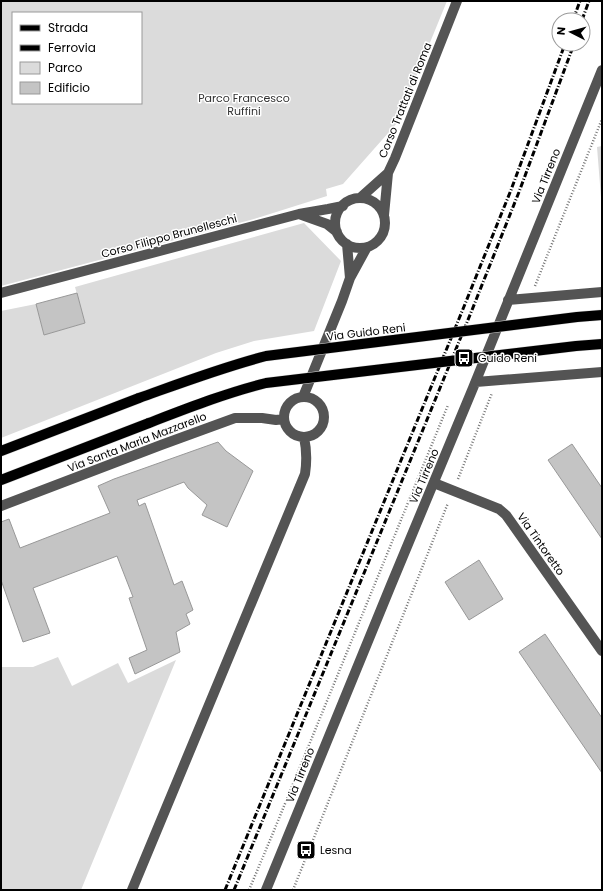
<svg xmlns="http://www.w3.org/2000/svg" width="603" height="891" font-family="Poppins,sans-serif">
<rect width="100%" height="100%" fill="#fff"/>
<path fill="#dbdbdb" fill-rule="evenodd" d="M1,1H447L397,123L343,184L326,189L327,196L254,219L1,286ZM13,13H141V103H13Z
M602,146V210L597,147Z
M304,223L341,261L314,331L254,341L216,353L1,438V311L36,304L44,335L85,323L75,287Z
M58,657L72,686L118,663L128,683L176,660L81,890H1V667H33Z"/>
<path fill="#c4c4c4" stroke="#989898" d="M77,293L85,323L44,335L36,304Z
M218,442L226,451L253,471L227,527L202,515L207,505L188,488L184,482L137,500L139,506L145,503L174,585L182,581L193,610L186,614L190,624L176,632L180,652L135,674L129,658L147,650L129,598L133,597L117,556L33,588L50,633L23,642L1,580V522L9,519L20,548L110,513L98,486L114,479Z
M572,444L602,488V539L548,460Z
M479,560L503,599L469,620L445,582Z
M545,634L602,718V773L519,652Z"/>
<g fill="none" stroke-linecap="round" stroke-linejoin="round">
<defs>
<path id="major" d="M1,451L139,398
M1,480L149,423"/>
</defs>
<use href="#major" stroke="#dbdbdb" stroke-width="11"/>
<path stroke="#767676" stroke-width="2.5" stroke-dasharray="1 2" stroke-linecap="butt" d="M535,286L602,119
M458,479L492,393
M249,890L273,833L448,405
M293,890L448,503"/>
<path stroke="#545454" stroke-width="10" d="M360,198L388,173L395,158L457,1
M335 223a25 25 0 1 1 50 0a25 25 0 1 1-50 0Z
M299,214L327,224L337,232
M384,215L388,173
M347,244L350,278
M1,293L299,214L328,209L343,206
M508,300L602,292
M476,382L602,372
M284 417a20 20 0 1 1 40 0a20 20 0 1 1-40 0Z
M303,397L342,301L350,278L367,247
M434,483L499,509L506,515L602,651
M1,506L161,445L235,418H262L276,420L284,419
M132,890L305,474C307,461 307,451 304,437
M266,890L391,585L473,388L602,70"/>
<use href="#major" stroke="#000" stroke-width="10"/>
<path stroke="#000" stroke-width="3" stroke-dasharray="6 2 1 2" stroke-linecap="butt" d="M573,20L580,1
M582,20L589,1
M225,890L463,309L511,190L565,44
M234,890L472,310L519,192L574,44"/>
<defs>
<path id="major-bridge" d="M139,398C181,383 223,367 266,356L577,317L602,315
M149,423C188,408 226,393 266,383L576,346L602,344"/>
</defs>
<use href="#major-bridge" stroke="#dbdbdb" stroke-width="11" stroke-linecap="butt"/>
<use href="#major-bridge" stroke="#000" stroke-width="10"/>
</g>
<defs>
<symbol id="bus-square" viewBox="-11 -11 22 22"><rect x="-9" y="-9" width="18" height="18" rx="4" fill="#000" stroke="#fff"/><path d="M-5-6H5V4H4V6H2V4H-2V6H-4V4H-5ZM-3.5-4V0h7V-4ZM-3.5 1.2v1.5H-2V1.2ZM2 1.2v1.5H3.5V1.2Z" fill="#fff"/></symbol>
</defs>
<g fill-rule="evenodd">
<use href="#bus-square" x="453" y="347" width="22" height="22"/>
<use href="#bus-square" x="295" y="839" width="22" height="22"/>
</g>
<g text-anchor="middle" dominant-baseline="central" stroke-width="3" stroke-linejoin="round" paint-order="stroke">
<g font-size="11" fill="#323232" stroke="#fff">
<text x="244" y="98">Parco Francesco<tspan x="244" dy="13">Ruffini</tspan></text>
</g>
<g font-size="11" fill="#000" stroke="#fff">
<text transform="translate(405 100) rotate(-68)">Corso Trattati di Roma</text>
<text transform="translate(546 176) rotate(-68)">Via Tirreno</text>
<text transform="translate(169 236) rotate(-15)">Corso Filippo Brunelleschi</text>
<text transform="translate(366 332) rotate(-7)">Via Guido Reni</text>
<text transform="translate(137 442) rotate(-21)">Via Santa Maria Mazzarello</text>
<text transform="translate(424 476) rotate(-67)">Via Tirreno</text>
<text transform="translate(541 544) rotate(55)">Via Tintoretto</text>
<text transform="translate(300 775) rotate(-68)">Via Tirreno</text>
</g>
<g font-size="11" fill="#000" stroke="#fff" text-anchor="start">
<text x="478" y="358">Guido Reni</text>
<text x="320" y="850">Lesna</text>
</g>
</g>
<rect width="603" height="891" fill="none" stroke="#000000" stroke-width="4"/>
<rect x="12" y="12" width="130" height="92" fill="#ffffff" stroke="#999999"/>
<rect x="20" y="25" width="20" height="6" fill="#000000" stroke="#999999"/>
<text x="48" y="32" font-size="12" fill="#000000">Strada</text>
<rect x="20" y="45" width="20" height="6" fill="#000000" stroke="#999999"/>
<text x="48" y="52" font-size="12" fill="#000000">Ferrovia</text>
<rect x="20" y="62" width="20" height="12" fill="#dbdbdb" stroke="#999999"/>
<text x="48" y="72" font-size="12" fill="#000000">Parco</text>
<rect x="20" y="82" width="20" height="12" fill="#c4c4c4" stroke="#999999"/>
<text x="48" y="92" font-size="12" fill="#000000">Edificio</text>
<g transform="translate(571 32) rotate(276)"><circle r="19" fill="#ffffff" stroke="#999999"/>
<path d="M0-3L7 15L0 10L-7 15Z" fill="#000000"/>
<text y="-6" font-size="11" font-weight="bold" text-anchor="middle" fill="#000000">N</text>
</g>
</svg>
